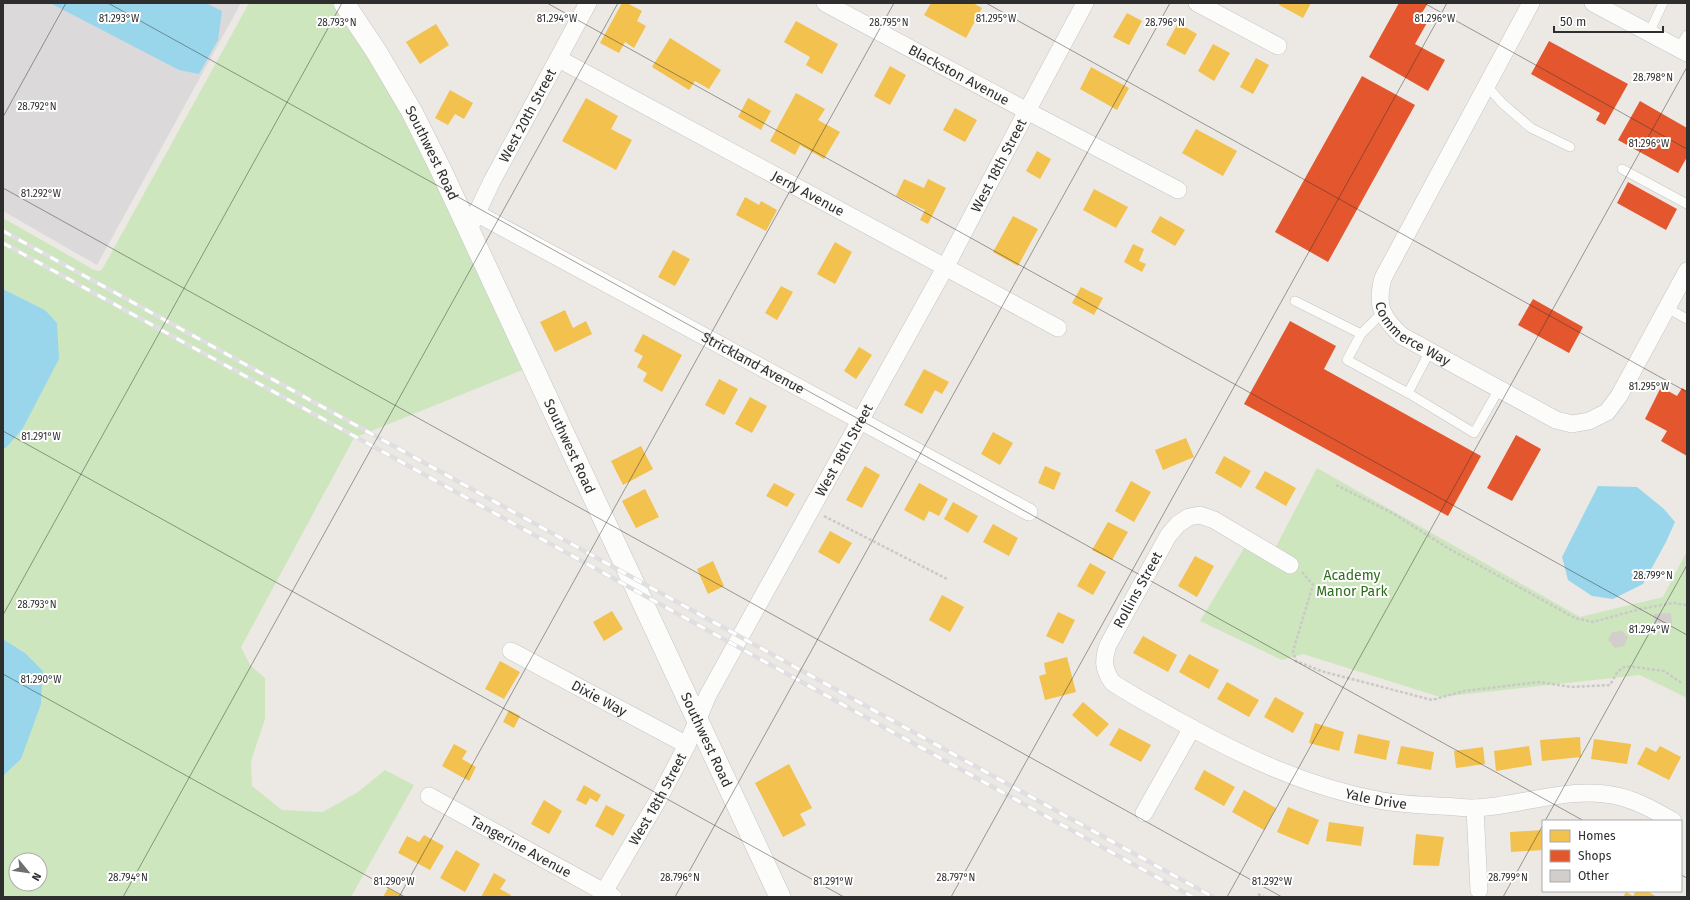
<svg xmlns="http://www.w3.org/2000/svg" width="1690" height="900" font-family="'Fira Sans',sans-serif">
<rect width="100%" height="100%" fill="#ece8e4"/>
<path fill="#dcd9db" d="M3,3H241L97,265L3,211Z"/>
<path fill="#cee6be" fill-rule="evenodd" d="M249,3H334L405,115L459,229L458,233L462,235L525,369L354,438L241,647L250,665L265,678V719L251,761L252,786L282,810L323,812L358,792L385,770L414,785L351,897H3V776L21,759L25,653L3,639V448H7L45,310L3,289V218L94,270L100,271L103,268ZM16,860H40V884H16Z
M1317,468L1580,617L1663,597L1687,551V698L1640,675L1440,697L1303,654L1282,660L1200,621L1246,545L1269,560Z"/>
<path fill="#99d6ec" d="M50,3H206L222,11L218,40L199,74L179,70Z
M3,289L45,310L57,323L59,359L23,428L6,448H3Z
M1598,486L1637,487L1664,509L1675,522L1666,542L1643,584L1613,599L1592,596L1568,580L1562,557Z
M3,639L25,653L43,671L41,704L21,759L3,776Z"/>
<path fill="#f2c14e" d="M622,3H627L642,11L637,21L646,26L634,48L625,42L619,53L600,43Z
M931,3H973L982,8L966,38L924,15Z
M1280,3H1311L1303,18L1279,5Z
M1127,13L1142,21L1129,45L1113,37Z
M796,21L838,44L822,74L806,65L810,57L784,42Z
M1178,23L1197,34L1185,55L1166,45Z
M436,24L449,45L420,64L406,42Z
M670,38L721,70L709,89L695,81L689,90L652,67Z
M1213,44L1230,53L1214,81L1198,71Z
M1256,58L1269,65L1253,94L1240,87Z
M890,66L906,75L890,105L874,96Z
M1091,67L1129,88L1117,110L1080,89Z
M450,90L473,103L464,119L455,114L448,125L435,118Z
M796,93L825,109L818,120L840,132L824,159L800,145L795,155L770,141Z
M586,98L618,116L611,129L632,140L616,170L562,141Z
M748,98L771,111L761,130L738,117Z
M955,108L977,120L965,142L943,130Z
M1196,129L1237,151L1223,176L1182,153Z
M1037,151L1051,159L1040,179L1026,171Z
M904,179L924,188L928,179L946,188L928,224L920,220L925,210L896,196Z
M1094,189L1128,207L1116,228L1083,210Z
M745,197L759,205L761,201L777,210L766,231L736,215Z
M1013,216L1038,229L1018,266L993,252Z
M1160,216L1185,230L1175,246L1151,232Z
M835,242L852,252L835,284L817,274Z
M1133,244L1144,249L1139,261L1146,264L1142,272L1124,262Z
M673,250L690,259L675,286L658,277Z
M781,286L793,292L777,320L765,313Z
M1081,287L1103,298L1094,315L1072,303Z
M565,310L573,328L586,321L592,334L555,352L540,322Z
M643,334L682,355L662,392L643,381L647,373L637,367L643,356L634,351Z
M859,347L872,355L856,379L844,371Z
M924,369L949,382L942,394L935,390L922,414L904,405Z
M719,379L738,389L724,415L705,405Z
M750,397L767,406L752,433L735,424Z
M993,432L1013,443L1000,465L981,454Z
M1186,438L1194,457L1163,470L1155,450Z
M641,446L653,469L623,485L611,461Z
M1224,456L1251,471L1241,488L1215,473Z
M865,466L880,475L862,508L846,500Z
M1045,466L1061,473L1054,490L1038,483Z
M1265,471L1296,488L1286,506L1255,488Z
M1131,481L1151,492L1134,522L1115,511Z
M774,483L795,494L787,507L766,496Z
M919,483L948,499L939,516L929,511L924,521L904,510Z
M645,489L659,517L636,528L622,501Z
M953,502L978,516L968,533L944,519Z
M1108,522L1128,532L1112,560L1092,550Z
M993,524L1018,538L1009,556L983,542Z
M830,531L852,543L839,564L818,552Z
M1195,556L1214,566L1197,597L1178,586Z
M713,561L724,586L708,594L697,569Z
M1090,563L1106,572L1093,595L1077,586Z
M942,595L964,607L950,632L929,620Z
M612,611L623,629L604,641L593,622Z
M1058,612L1075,620L1063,644L1046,636Z
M1143,636L1177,655L1168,672L1133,653Z
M1189,654L1219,670L1209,689L1179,672Z
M1067,657L1076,692L1045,700L1039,676L1046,674L1044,663Z
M500,661L520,672L504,699L485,689Z
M1227,682L1259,700L1249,717L1217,699Z
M1275,697L1304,713L1293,733L1264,717Z
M1083,702L1109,724L1097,737L1072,715Z
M509,710L520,716L514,728L503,722Z
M1315,723L1344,732L1339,751L1309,743Z
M1119,728L1151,745L1141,762L1109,745Z
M1358,734L1390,741L1386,760L1354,753Z
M1580,737L1581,757L1542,761L1540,740Z
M1594,739L1631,744L1627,764L1591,759Z
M454,744L467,751L462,759L476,767L469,781L442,766Z
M1401,746L1434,752L1431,770L1397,764Z
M1529,746L1532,765L1496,771L1494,751Z
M1660,746L1681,757L1669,780L1637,764L1646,747L1656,752Z
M1483,747L1485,764L1456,768L1454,751Z
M789,764L812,808L800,814L806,825L783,837L755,783Z
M1204,770L1235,787L1224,806L1194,789Z
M584,785L601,795L597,802L590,798L586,805L576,800Z
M1244,790L1276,808L1264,830L1232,812Z
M544,800L562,811L549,834L531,824Z
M606,805L625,815L613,836L595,826Z
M1288,807L1319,820L1308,845L1277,832Z
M1329,822L1364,827L1361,846L1326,841Z
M1543,830V850L1511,852L1510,832Z
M1416,834L1444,837L1439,866L1413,865Z
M424,835L444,846L430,870L398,853L407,836L419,842Z
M456,850L480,864L465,892L440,878Z
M494,873L506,880L500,889L511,895L510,897H481Z
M388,888L404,897H383Z
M1636,891H1647L1657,897H1623L1626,892L1633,896Z"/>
<path fill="#e4572e" d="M1399,3H1428L1420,16L1428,21L1415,44L1445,60L1428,91L1369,57Z
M1549,41L1628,84L1605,125L1596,120L1600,113L1531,74Z
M1362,76L1415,105L1328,262L1275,232Z
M1640,101L1687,128V157L1678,173L1618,140Z
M1628,182L1677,209L1666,230L1617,203Z
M1533,299L1583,327L1569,353L1518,325Z
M1290,321L1336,346L1324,369L1481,456L1448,516L1244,404Z
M1661,387L1677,396L1682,388L1687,391V456L1661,441L1667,431L1645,419Z
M1516,435L1541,449L1512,501L1487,488Z"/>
<path fill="#d1cecb" d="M1671,613L1672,625L1655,627L1654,614Z
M1622,631L1628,637L1624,646L1615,648L1608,640L1612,632Z"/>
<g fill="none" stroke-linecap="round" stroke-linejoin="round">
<defs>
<path id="service" d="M1649,33L1663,3
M1678,48L1687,35
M1487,86L1502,103L1531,128L1570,147
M1622,169L1687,204
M1295,301L1361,334
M1667,308L1687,319
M1383,312L1361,334L1347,360L1408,393L1474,433L1499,389
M1408,393L1430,351"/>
<g id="minor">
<path id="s1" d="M825,3L1027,111L1178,190"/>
<path d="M1197,3L1278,46"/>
<path id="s2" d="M1531,3L1383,278C1376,305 1381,317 1402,336L1556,420L1572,424L1589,421L1607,412L1619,396L1687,271"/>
<path d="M1593,3L1687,53"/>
<path id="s3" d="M559,59L1058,328"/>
<path id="s4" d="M476,213L1029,512"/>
<path id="s5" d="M472,223L492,181L588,3"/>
<path id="s6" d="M1290,565L1214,520L1200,515L1189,517L1178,524L1168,536L1108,645C1103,660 1103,668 1112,682C1132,696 1155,707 1177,720C1240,755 1306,787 1378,800C1398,804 1418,805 1438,806C1450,806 1462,808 1474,808C1523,806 1573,784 1621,797C1640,802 1657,812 1673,821"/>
<path id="s7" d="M511,651L687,745"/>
<path id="s8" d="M429,796L613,897"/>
<path d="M1475,808L1479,890"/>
<path d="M1144,813L1192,728"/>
<path id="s9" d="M601,897L658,800L687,745L708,695L946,266L1027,111L1085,3"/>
</g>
<g id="tertiary">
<path id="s10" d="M344,3L376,51L412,112L440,168L780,897"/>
</g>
</defs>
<use href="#service" stroke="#c5c4c5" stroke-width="10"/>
<use href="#minor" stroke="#c5c4c5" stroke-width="18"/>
<use href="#tertiary" stroke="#c5c4c5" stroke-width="22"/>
<path stroke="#c9c9c8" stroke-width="2.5" stroke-dasharray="3 2" stroke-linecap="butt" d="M1336,485L1394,514L1446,547L1575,618L1593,622L1640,609L1673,603L1687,605
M824,516L947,579
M1302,572L1313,585L1293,651L1296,661L1321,671L1432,700L1464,691L1539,682L1571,687L1610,685L1618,671L1626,666L1664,671L1683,684
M1258,894L1264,897"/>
<use href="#service" stroke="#fcfcfb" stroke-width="9"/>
<use href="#minor" stroke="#fcfcfb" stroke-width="17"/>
<use href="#tertiary" stroke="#fcfcfb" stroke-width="21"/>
<defs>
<path id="rail" d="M3,231L1213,897
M3,243L1193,897"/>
</defs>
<use href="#rail" stroke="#dfdfe1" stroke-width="4.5"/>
<use href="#rail" stroke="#fff" stroke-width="3" stroke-dasharray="9" stroke-linecap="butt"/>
</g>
<path fill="none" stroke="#2e2e2e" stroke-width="1" stroke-opacity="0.45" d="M108,3L1584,821M547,3L1687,635M986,3L1687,392M1424,3L1687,149M3,117L66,3M3,188L1282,897M3,431L844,897M3,615L342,3M3,674L405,897M1545,821L1687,565M1681,875L1687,878M123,897L618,3M399,897L894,3M675,897L1170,3M951,897L1447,3M1227,897L1687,67M1503,897L1543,825"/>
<g text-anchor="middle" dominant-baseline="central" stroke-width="4" stroke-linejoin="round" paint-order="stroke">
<g font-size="14" fill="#2e2e2e" stroke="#fff">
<text stroke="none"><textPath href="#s1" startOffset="152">Blackston Avenue</textPath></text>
<text stroke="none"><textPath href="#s5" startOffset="121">West 20th Street</textPath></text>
<text stroke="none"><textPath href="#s10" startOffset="174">Southwest Road</textPath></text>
<text stroke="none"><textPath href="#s9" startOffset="833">West 18th Street</textPath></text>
<text stroke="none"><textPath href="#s3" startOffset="283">Jerry Avenue</textPath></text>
<text stroke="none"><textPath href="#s2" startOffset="384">Commerce Way</textPath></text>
<text stroke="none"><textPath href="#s4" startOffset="315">Strickland Avenue</textPath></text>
<text stroke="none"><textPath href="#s10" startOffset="498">Southwest Road</textPath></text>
<text stroke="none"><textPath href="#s9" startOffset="509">West 18th Street</textPath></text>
<text transform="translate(1138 590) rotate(-61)">Rollins Street</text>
<text stroke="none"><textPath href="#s7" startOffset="100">Dixie Way</textPath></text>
<text stroke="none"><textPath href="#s10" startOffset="822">Southwest Road</textPath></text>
<text stroke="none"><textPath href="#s6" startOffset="597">Yale Drive</textPath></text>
<text stroke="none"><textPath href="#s9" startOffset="113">West 18th Street</textPath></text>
<text stroke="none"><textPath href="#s8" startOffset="105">Tangerine Avenue</textPath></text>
</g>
<g font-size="14" fill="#2c6e1b" stroke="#fff">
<text x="1352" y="575">Academy<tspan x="1352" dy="16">Manor Park</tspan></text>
</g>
</g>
<g font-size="10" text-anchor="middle" fill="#2e2e2e" stroke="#fff" stroke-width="4" stroke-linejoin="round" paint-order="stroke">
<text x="119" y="22">81.293°W</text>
<text x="557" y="22">81.294°W</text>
<text x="996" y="22">81.295°W</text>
<text x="1435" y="22">81.296°W</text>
<text x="337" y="26">28.793°N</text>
<text x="889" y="26">28.795°N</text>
<text x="1165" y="26">28.796°N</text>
<text x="1653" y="81">28.798°N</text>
<text x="37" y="110">28.792°N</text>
<text x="1649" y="147">81.296°W</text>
<text x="41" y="197">81.292°W</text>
<text x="1649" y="390">81.295°W</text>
<text x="41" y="440">81.291°W</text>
<text x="1653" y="579">28.799°N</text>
<text x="37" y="608">28.793°N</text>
<text x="1649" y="633">81.294°W</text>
<text x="41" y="683">81.290°W</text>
<text x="128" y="881">28.794°N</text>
<text x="680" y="881">28.796°N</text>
<text x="956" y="881">28.797°N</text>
<text x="1508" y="881">28.799°N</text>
<text x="394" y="885">81.290°W</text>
<text x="833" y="885">81.291°W</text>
<text x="1272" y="885">81.292°W</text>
</g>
<rect width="1690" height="900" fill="none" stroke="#2e2e2e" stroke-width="8"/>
<rect x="1542" y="820" width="140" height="72" fill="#ffffff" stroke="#ababab"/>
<rect x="1550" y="830" width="20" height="12" fill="#f2c14e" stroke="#ababab"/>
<text x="1578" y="840" font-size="12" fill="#2e2e2e">Homes</text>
<rect x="1550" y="850" width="20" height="12" fill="#e4572e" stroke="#ababab"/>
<text x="1578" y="860" font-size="12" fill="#2e2e2e">Shops</text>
<rect x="1550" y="870" width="20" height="12" fill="#d1cecb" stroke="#ababab"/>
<text x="1578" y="880" font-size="12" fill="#2e2e2e">Other</text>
<g transform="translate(28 872) rotate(119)"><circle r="19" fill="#ffffff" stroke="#ababab"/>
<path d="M0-3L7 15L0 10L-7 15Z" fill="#706f6e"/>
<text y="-6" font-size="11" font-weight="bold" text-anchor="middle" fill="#2e2e2e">N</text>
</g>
<path d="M1554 26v6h109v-6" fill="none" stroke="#2e2e2e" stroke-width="2"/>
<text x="1560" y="26" font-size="12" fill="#2e2e2e" stroke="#ffffff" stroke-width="3" paint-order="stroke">50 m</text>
</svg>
